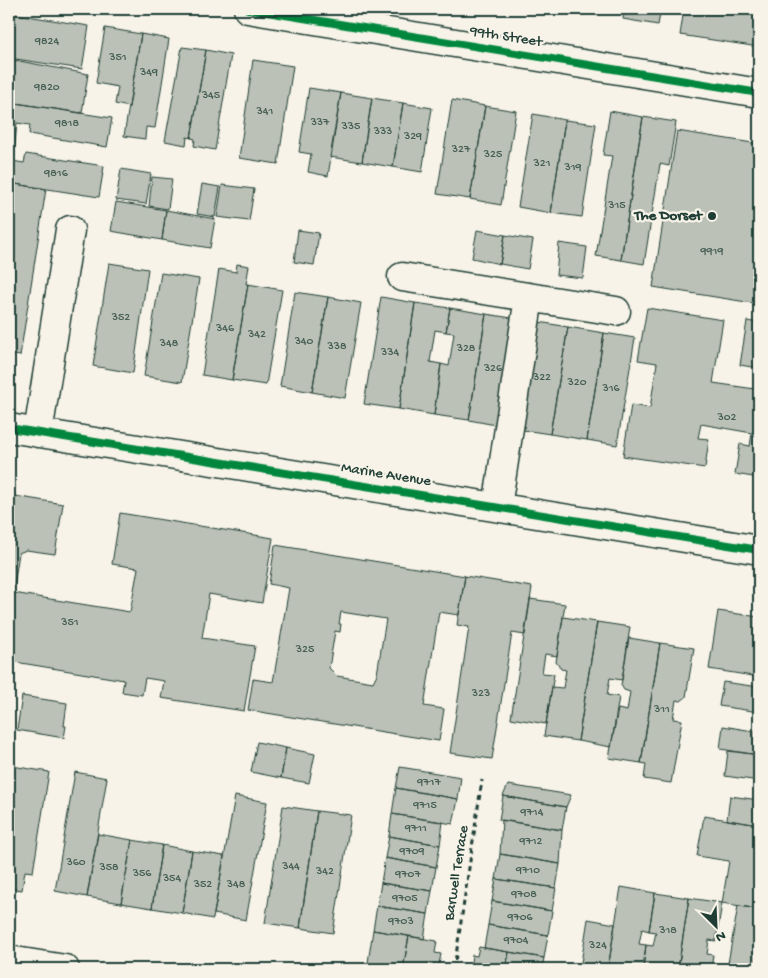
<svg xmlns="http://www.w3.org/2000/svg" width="768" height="978" font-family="'Gochi Hand',sans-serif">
<rect width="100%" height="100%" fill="#f7f3e8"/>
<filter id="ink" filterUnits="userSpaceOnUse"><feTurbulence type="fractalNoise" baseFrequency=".02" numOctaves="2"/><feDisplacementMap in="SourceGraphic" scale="10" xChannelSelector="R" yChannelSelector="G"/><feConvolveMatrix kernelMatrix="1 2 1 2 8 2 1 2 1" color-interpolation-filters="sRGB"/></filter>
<g filter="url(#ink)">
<path fill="#bbc1b6" stroke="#1f3d34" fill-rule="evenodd" d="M624,9H661L658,25L623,19Z
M684,9H759V47L680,35Z
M9,13L89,26L82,69L9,58Z
M105,28L141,34L129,107L115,104L118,87L96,83Z
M141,34L169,39L155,128L146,127L145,139L124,136Z
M182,47L206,50L191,138L187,137L186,145L165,141Z
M206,50L231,55L215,150L194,146L195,139L191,138Z
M9,59L88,74L82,113L9,102Z
M253,60L293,66L278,164L239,158Z
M309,88L341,93L328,176L308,172L311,154L299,152Z
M341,93L372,98L362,162L330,157Z
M372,98L403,103L393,167L362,162Z
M452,100L485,106L470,199L437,194Z
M9,102L112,118L107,147L29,134L30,125L17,123L15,143L9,142Z
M403,103L432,108L422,172L393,167Z
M485,106L516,111L501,205L470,199Z
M610,111L643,117L621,260L596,256L612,156L603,155Z
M533,114L565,120L551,213L518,207Z
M643,117L676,122L669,166L660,164L644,264L621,260Z
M565,120L596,124L582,217L551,213Z
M677,131L759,144V304L653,287Z
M9,142L15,143L12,161L24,163L26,154L104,166L99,197L9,183Z
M121,169L151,174L146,204L116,200Z
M152,177L172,179L168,209L149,206Z
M9,183L46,189L20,356L9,354Z
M202,184L220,187L215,217L197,214Z
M222,185L254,189L249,221L217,217Z
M116,202L166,210L162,240L111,231Z
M166,210L215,219L210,248L162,240Z
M298,230L319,233L314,265L294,262Z
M477,230L505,235L500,264L472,258Z
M505,235L533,240L528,269L500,264Z
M559,243L587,247L583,278L556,275Z
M109,263L148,269L133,373L93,366Z
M237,264L249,266L246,284H248L232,380L202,375L219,269L236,272Z
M161,273L199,279L182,382L144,376Z
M248,284L282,290L266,385L232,380Z
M295,292L328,297L312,392L280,386Z
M328,297L361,303L345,398L312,392Z
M381,297L415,303L399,409L364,404Z
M415,303L450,308L446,332L435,330L430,362L441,364L434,415L399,409Z
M450,308L486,314L469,420L434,415L441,364L449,366L454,333L446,332Z
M647,308L723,320L713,383L755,389L758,368L740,365L747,321L759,323V478L735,474L740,444L750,446L752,433L701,424L698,438L709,439L705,468L623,456L631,405L650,408L657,363L638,360Z
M486,314L518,319L501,426L469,420Z
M533,321L568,327L550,434L517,429Z
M568,327L604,333L587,440L550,434Z
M604,333L635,338L617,445L587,440Z
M9,495L63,504L55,554L26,550L19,553L13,593L130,612L138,568L112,564L120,513L273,538L262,603L209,594L202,638L255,646L244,711L161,698L164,681L145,678L142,695L122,692L124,680L9,661Z
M275,545L465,576L459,615L439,612L424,706L444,709L439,741L248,710L253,679L273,682L289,588L269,584ZM341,612L386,619L377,674L373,682L337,676L329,668L335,631L340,632L341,624H339Z
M465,576L532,587L525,635L512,633L492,759L450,753L469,627L457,625Z
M530,599L565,604L557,656L545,654L542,673L554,674L546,724L511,718Z
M718,611L759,617V677L709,669Z
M563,617L597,622L578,741L544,736L552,687L563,688L566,670L561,669L556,662Z
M597,622L630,627L622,680L610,678L607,695L619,697L611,747L578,741Z
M629,638L660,643L641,763L609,758L618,709L627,711L630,692L624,690L621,685Z
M660,643L694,648L686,697L681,701L676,700L673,719L682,720L671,783L644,779L646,764L641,763Z
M723,682L759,687V712L719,706Z
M22,696L67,703L64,726H66L64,738L17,730Z
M723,726L759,732V755L720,749Z
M257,742L286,748L281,778L251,772Z
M286,748L315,754L309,783L281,778Z
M728,751L759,755V781L725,776Z
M12,766L49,772L33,872L25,871L22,890L9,888V787Z
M400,767L461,777L458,799L396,788Z
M75,772L107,778L87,897L55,891Z
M508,785L571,795L566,807L503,796Z
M396,788L458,799L453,824L392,814Z
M235,796L267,802L246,920L214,914Z
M503,796L566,807L562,830L499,820Z
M730,796L759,800V825L727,820Z
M283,806L317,811L300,928L265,923Z
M317,811L351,815L333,933L300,928Z
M392,814L443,822L440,845L389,836Z
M704,816L759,825V909L722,903L729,861L697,856Z
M502,820L562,830L560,864L500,854Z
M98,834L132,840L121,903L87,897Z
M389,836L440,845L436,867L385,858Z
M132,840L162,845L152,908L121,903Z
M162,845L192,851L182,913L152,908Z
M192,851L224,856L213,919L182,913Z
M500,854L560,864L556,888L496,879Z
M385,858L436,867L432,891L381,883Z
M496,879L556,888L552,911L492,901Z
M381,883L432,891L428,914L377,906Z
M621,887L655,893L649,931L642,929L639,944L646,945L643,969H608Z
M655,893L689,898L678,969H643L646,945L653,946L656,932L649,931Z
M689,898L722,903L716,941L709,940L707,954L713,955L711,969H678Z
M492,901L552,911L548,935L488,925Z
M377,906L428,914L424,939L373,930Z
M738,906L759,909V969H727Z
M588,919L615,924L608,969H580Z
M488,925L548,935L544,958L484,948Z
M373,930L409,936L403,969H367Z
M409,936L437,941L435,953L441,954L438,969H403Z
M479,947L509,952L506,969H470L472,955L477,956Z
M509,952L544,958L542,969H506Z"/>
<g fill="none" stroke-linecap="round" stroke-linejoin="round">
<defs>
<path id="minor" d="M248,9L759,93
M402,277L616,311
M9,428L759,550
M38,433L70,230
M497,507L529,297
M9,960L65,969"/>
</defs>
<use href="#minor" stroke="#1f3d34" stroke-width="31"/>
<path stroke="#1f3d34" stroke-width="3" stroke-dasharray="5 4" stroke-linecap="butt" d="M454,969L482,780"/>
<use href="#minor" stroke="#f7f3e8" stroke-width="28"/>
<defs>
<path id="cycleway" d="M248,9L759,93
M9,428L759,550"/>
</defs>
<use href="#cycleway" stroke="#f7f3e8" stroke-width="11"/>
<use href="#cycleway" stroke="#00873e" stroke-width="8"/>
</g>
</g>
<circle fill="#1f3d34" stroke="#f7f3e8" stroke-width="2" cx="712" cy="216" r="5"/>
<g text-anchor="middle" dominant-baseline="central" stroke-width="4.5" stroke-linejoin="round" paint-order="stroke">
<g font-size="12" fill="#465e54">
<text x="47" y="42">9824</text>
<text x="118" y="58">351</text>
<text x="149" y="73">349</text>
<text x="47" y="88">9820</text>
<text x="211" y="96">345</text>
<text x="265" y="112">341</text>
<text x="320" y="123">337</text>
<text x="67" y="124">9818</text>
<text x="351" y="127">335</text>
<text x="383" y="132">333</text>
<text x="413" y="137">329</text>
<text x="461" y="150">327</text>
<text x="493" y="155">325</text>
<text x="542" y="164">321</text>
<text x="573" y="168">319</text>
<text x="56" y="174">9816</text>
<text x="617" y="206">315</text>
<text x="712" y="252">9919</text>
<text x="121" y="318">352</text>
<text x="225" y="329">346</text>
<text x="257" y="335">342</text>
<text x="304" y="342">340</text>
<text x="169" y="344">348</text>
<text x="337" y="347">338</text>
<text x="466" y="349">328</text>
<text x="390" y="353">334</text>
<text x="493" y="369">326</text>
<text x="542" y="378">322</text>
<text x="577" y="383">320</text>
<text x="611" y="389">316</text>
<text x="727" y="418">302</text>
<text x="70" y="623">351</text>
<text x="305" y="650">325</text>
<text x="481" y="694">323</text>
<text x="662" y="710">311</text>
<text x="429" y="783">9717</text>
<text x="425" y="806">9715</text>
<text x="532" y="813">9714</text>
<text x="416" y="829">9711</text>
<text x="531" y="842">9712</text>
<text x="412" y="852">9709</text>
<text x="76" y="863">360</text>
<text x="291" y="867">344</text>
<text x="109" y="868">358</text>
<text x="528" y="871">9710</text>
<text x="325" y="872">342</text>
<text x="142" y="874">356</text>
<text x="408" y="875">9707</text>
<text x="172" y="879">354</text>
<text x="203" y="885">352</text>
<text x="236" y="885">348</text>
<text x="524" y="895">9708</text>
<text x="405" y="899">9705</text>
<text x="520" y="918">9706</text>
<text x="401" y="922">9703</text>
<text x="668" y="931">318</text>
<text x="516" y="941">9704</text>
<text x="598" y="946">324</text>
</g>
<g font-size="15" fill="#1f3d34" stroke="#f7f3e8">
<text transform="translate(506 37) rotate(9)">99th Street</text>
<text transform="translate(386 475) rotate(9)">Marine Avenue</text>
<text transform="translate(457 873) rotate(-81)">Barwell Terrace</text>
</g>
<g font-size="15" font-weight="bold" fill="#1f3d34" stroke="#f7f3e8" text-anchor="end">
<text x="702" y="216">The Dorset</text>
</g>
</g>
<rect width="768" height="978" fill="none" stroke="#f7f3e8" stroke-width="30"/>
<rect x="15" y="15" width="738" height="948" fill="none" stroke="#1f3d34" stroke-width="2" filter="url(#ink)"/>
<g transform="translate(716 926) rotate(156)" stroke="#f7f3e8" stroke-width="4" paint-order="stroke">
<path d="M0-4L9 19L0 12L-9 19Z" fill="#1f3d34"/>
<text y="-8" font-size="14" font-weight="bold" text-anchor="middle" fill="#1f3d34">N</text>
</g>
</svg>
